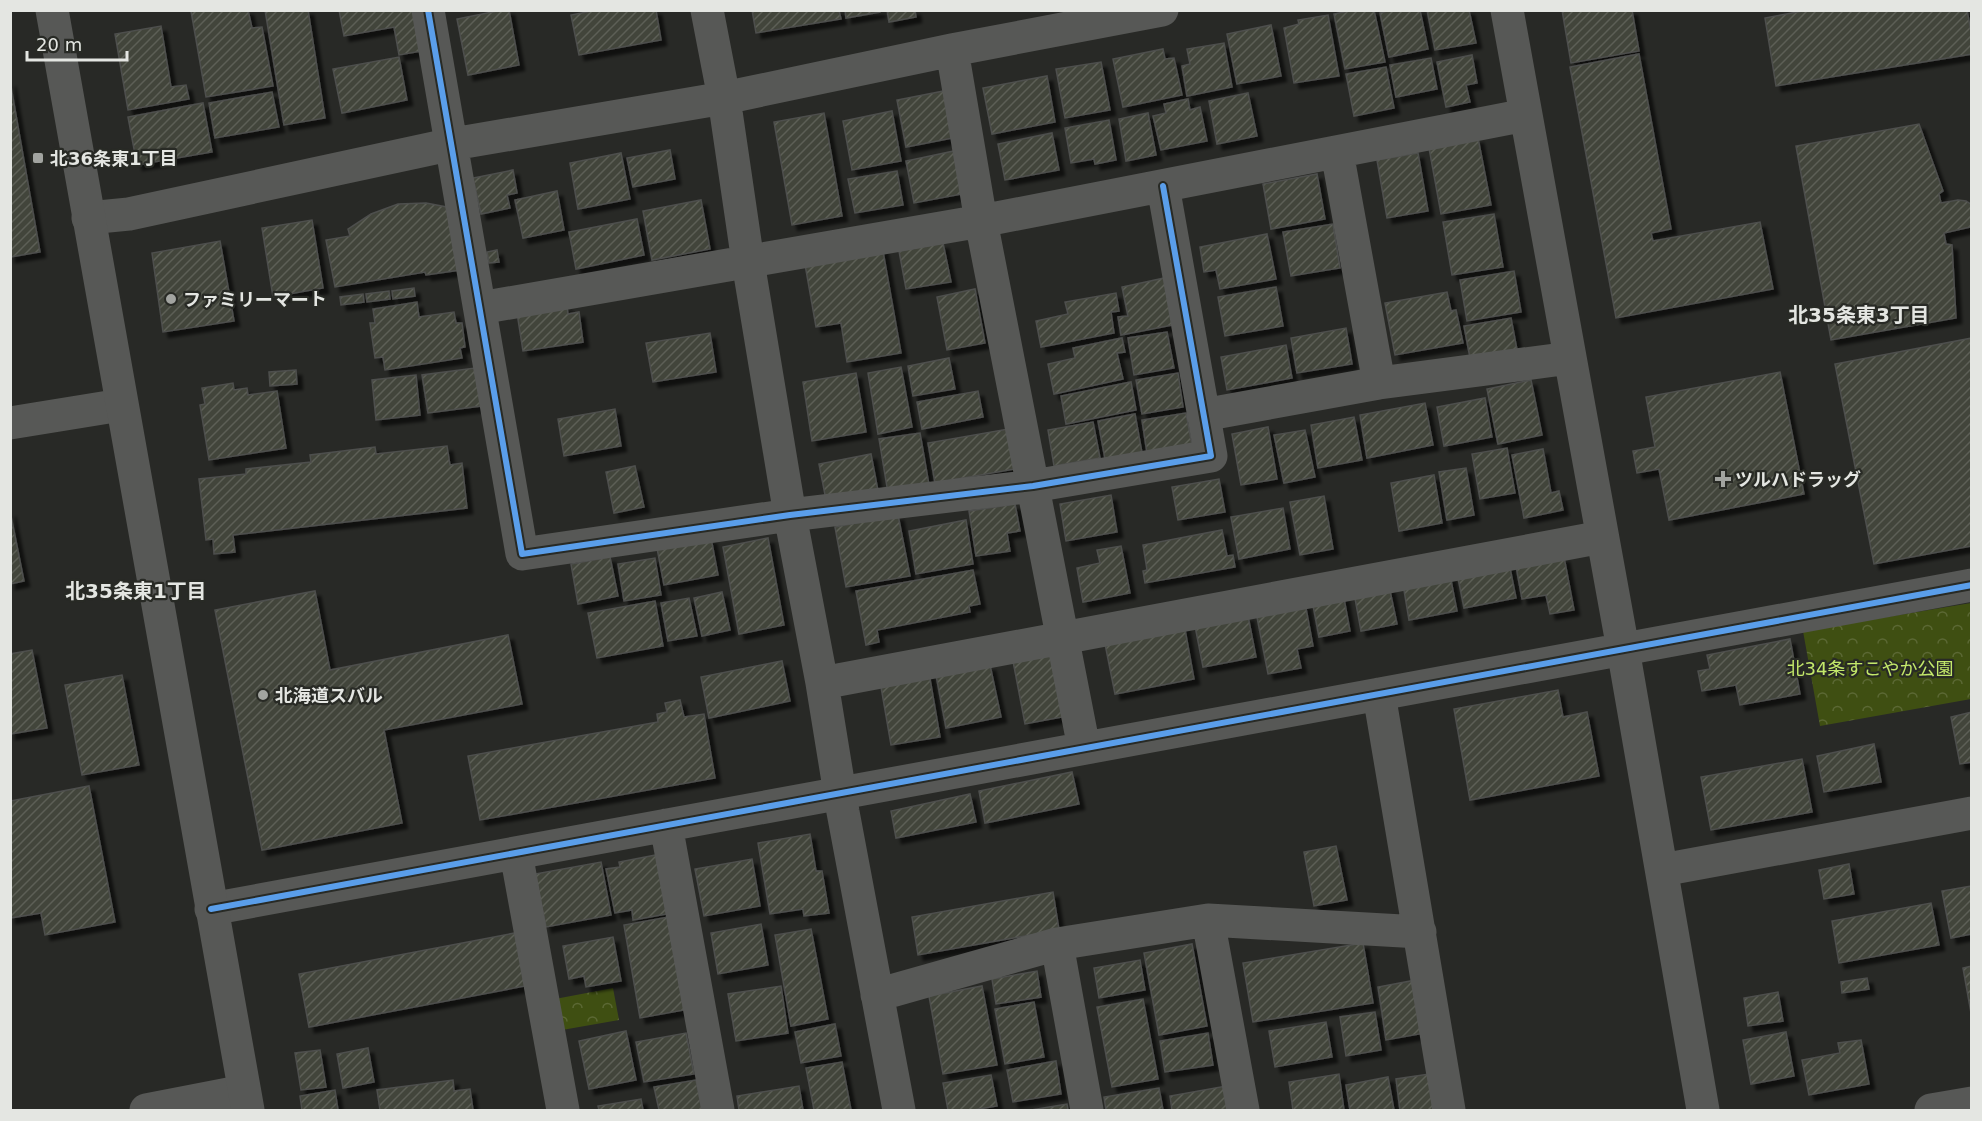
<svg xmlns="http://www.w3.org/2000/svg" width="1982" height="1121" font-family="'DejaVu Sans','Noto Sans JP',sans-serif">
<defs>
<pattern id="park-crowns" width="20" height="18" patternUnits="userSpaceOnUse" patternTransform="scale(1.5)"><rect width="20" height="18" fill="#3f4f12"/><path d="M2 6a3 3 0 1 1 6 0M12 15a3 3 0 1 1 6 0" fill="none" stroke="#5b6834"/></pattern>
<pattern id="building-hatch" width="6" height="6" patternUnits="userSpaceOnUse" patternTransform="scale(1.5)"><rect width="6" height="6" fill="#42443b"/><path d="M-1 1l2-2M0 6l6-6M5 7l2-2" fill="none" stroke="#5d5f57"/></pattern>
<filter id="shadow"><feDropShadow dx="5.5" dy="5.5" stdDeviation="1.5" flood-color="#0009"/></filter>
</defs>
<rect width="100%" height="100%" fill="#282926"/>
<path fill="url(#park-crowns)" d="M1971,603V699L1820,726L1803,631Z
M613,988L619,1020L562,1030L555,999Z"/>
<path fill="url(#building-hatch)" stroke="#4e4f4d" stroke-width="1.5" filter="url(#shadow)" d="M197,10H248L252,28L262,27L273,86L206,97L191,11Z
M265,10H308L325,118L284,125Z
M339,10H415L422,51L399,55L394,27L344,36Z
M502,10H509L519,65L468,75L457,19Z
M597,10H656L661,40L579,55L571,15Z
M752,10H839L841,19L756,33Z
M845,10H880V12L846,18Z
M887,10H915L916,17L889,22Z
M1353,10H1374L1385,62L1345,69L1334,14Z
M1391,10H1420L1428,49L1389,57L1380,13Z
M1427,10H1469L1476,43L1435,50Z
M1562,10H1632L1639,51L1571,63Z
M1808,10H1967L1972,37V54L1776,86L1765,18Z
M1328,15L1339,76L1294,83L1284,28L1299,24L1298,20Z
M1271,25L1281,76L1237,84L1227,34Z
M161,26L171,87L186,85L189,99L128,110L115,34Z
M1224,43L1232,87L1187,96L1182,66L1190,64L1187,49Z
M1163,49L1165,59L1174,58L1182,95L1123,107L1113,59Z
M1639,54L1671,229L1651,233L1653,241L1760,222L1773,289L1616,318L1570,67Z
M1472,55L1477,83L1466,85L1470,102L1446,107L1437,62Z
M399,57L407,100L342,113L333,69Z
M1431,58L1437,89L1396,97L1390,65Z
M1101,62L1110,110L1065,118L1056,69Z
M1386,67L1394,108L1354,116L1346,74Z
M1047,76L1055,122L992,134L983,88Z
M10,81L40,252L10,257Z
M949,90L958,137L906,147L897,100Z
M272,92L279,127L215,138L209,103Z
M1248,93L1257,136L1217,144L1209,101Z
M1188,99L1190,110L1200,107L1207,141L1161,150L1153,116L1166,113L1164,104Z
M203,103L212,152L137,165L128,117Z
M892,111L901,161L852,170L843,121Z
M824,113L842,216L792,225L774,122Z
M1148,113L1156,155L1126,161L1119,119Z
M1109,120L1116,160L1095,164L1094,159L1071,163L1065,128Z
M1919,124L1943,191L1939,194L1941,203L1958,200L1966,201L1972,205V225L1970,227L1944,233L1946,244L1952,245L1956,318L1831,340L1796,146Z
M1052,133L1059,170L1005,180L998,144Z
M1478,138L1491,205L1441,214L1429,148Z
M670,150L675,179L633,187L627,158Z
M954,151L962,194L914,203L906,161Z
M621,153L630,199L578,209L570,163Z
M1418,153L1428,211L1387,218L1377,160Z
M513,170L517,193L507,195L510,208L481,214L473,178Z
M897,171L903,205L855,213L848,179Z
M1317,174L1325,219L1271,229L1263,184Z
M557,191L564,230L523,238L515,200Z
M701,200L710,249L652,260L643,211Z
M426,203L457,209L467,269L426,275L425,272L335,287L326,240L350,236L348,229L371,214L398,204Z
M1494,214L1503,267L1452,275L1443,222Z
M637,219L644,255L576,269L569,232Z
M312,220L323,288L273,297L262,228Z
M1333,224L1340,268L1291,276L1283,232Z
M1267,234L1276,279L1220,289L1216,270L1204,272L1200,247Z
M881,240L901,353L847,362L841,323L816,327L803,253Z
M220,241L234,321L163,332L152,253Z
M943,243L951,282L906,289L899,251Z
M497,250L499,262L489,263L487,252Z
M1514,271L1521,312L1467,321L1460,280Z
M1169,277L1178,324L1121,335L1118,317L1128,316L1122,287Z
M1276,287L1283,326L1225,336L1218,297Z
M414,288L415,296L393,299L392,291Z
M975,289L985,343L947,350L937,297Z
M389,291L390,299L367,302L366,294Z
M1447,292L1451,311L1456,310L1463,343L1395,355L1385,303Z
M1116,293L1119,311L1111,312L1114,333L1041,347L1036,321L1068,314L1065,302Z
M363,294L364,302L341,305L340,297Z
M417,302L419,317L454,312L456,323H462L465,347L460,348L462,358L385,370L383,357L375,358L370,323H375L373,309Z
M567,306L568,314L579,312L583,342L523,351L517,313Z
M1511,318L1517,350L1470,358L1464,326Z
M1346,328L1352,364L1297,373L1291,338Z
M1167,332L1174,368L1134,375L1128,338Z
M710,333L716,372L653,382L646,343Z
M1122,338L1125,352L1117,353L1123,379L1054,394L1048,364L1075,358L1073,348Z
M1972,338V546L1874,564L1835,364Z
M1286,345L1292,378L1227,390L1221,357Z
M949,358L955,389L913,396L908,366Z
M901,367L912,427L878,434L868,373Z
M475,368L481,406L428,413L422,375Z
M296,370L297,384L270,386L269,372Z
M1780,372L1804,494L1669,520L1659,469L1637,473L1633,451L1655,447L1646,397Z
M856,373L866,432L812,441L803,382Z
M1178,373L1183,407L1142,414L1136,380Z
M416,375L420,415L376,420L372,380Z
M1531,380L1542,435L1498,444L1487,389Z
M1131,382L1136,410L1066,424L1061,396Z
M233,383L234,390L247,388L248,395L277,391L286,448L209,460L200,405L205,404L202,388Z
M978,391L983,417L922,429L917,402Z
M1485,398L1492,437L1444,446L1437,407Z
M1425,403L1433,445L1367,458L1360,415Z
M615,409L621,446L564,456L558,419Z
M1186,413L1192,445L1147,453L1142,420Z
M1135,414L1142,453L1105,459L1098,421Z
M1354,417L1362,460L1318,468L1311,425Z
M1093,422L1100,458L1054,466L1048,430Z
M1268,427L1277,479L1241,485L1232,434Z
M1008,429L1015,469L935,483L928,443Z
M1305,430L1315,477L1284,483L1274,435Z
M920,433L929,485L888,493L879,439Z
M447,446L450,465L462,463L467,508L233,535L235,552L214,554L213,539L206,540L199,479L246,474V469L311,462L310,455L375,447L376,454Z
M1507,448L1515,493L1480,499L1472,454Z
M1543,449L1551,493L1559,491L1563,510L1524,518L1512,455Z
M871,454L878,491L826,500L819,464Z
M635,466L644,507L614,513L606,472Z
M1466,468L1474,515L1447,520L1439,472Z
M1434,475L1442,523L1399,531L1391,483Z
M1219,479L1225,512L1178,520L1172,487Z
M1111,495L1117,532L1066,541L1060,504Z
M1324,496L1333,549L1300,555L1290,502Z
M1015,504L1020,531L1007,533L1010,551L976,556L969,511Z
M1283,508L1290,549L1239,559L1231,517Z
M10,511L24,581L10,584Z
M898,515L910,576L846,587L835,527Z
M966,520L973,564L916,574L909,531Z
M1222,530L1227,556L1233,555L1235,567L1145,583L1143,571L1147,570L1143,545Z
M711,538L718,575L664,585L657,548Z
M768,538L784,625L739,634L723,547Z
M1121,546L1130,593L1083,602L1077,568L1100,563L1097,550Z
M610,557L618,596L578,604L571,564Z
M1564,557L1574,610L1550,614L1546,595L1522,599L1516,566Z
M655,558L661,595L624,601L618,564Z
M1509,563L1516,598L1464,608L1457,573Z
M973,570L980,604L969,606L970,612L877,630L879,642L866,645L856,591Z
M1450,575L1457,611L1409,620L1403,584Z
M1389,586L1397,624L1361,631L1354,593Z
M315,591L330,670L508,635L522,704L384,730L402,823L262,850L215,610Z
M722,592L730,630L702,636L694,598Z
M1343,593L1350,631L1319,637L1312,600Z
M689,598L697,636L668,641L661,603Z
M655,601L663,646L597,658L588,613Z
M1305,603L1313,646L1297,649L1301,668L1268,674L1256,612Z
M1248,616L1256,657L1203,667L1195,626Z
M1184,624L1194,679L1115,694L1104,639Z
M1790,639L1800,694L1740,705L1736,685L1702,691L1698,671L1710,669L1707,655Z
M1059,646L1073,715L1025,724L1012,656Z
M32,650L47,728L10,734V654Z
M782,661L790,701L709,718L701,677Z
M990,665L1001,717L946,728L936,675Z
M929,673L940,737L891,745L880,681Z
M122,675L139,765L82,775L65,685Z
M1558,690L1563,717L1587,712L1599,776L1470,800L1454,709Z
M680,700L684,717L704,714L715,778L480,820L468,756L658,722L657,714L667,712L665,703Z
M1972,712V762L1960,764L1951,717Z
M1874,744L1881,782L1824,792L1817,756Z
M1802,759L1812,812L1711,830L1701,777Z
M1072,772L1079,804L985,823L979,791Z
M89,786L115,922L45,935L41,913L10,918V801Z
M970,794L976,822L896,838L891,811Z
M810,834L816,871H822L829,913L804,916L803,909L770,914L758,843Z
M1336,846L1347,900L1314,906L1304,852Z
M656,855L667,914L633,920L632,910L615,913L606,869L620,867L619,862Z
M752,859L760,906L704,916L695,869Z
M601,862L611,915L546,927L535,874Z
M1849,864L1854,894L1824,899L1819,870Z
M1972,886V934L1951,938L1942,891Z
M1053,892L1059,930L918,955L912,917Z
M1931,903L1939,945L1839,963L1832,921Z
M668,917L684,1010L640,1018L624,925Z
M761,924L768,965L718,974L711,933Z
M811,929L828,1019L791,1026L775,935Z
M515,933L525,986L309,1027L299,974Z
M613,937L621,981L586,987L584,976L569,979L563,946Z
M1363,943L1373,1003L1253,1022L1243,963Z
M1192,944L1207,1026L1159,1035L1144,953Z
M1140,960L1145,990L1099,998L1094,968Z
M1972,966V1013H1971L1963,968Z
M1037,971L1041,997L996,1004L992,979Z
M1867,978L1869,989L1842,993L1841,982Z
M1416,980L1425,1033L1386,1040L1378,987Z
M781,986L788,1033L736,1041L728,994Z
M982,986L997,1065L943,1074L929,996Z
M1778,992L1783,1021L1748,1026L1744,998Z
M1143,999L1158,1079L1112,1087L1097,1007Z
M1034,1002L1044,1057L1005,1064L995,1009Z
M1375,1012L1381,1050L1346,1056L1340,1017Z
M1326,1022L1332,1057L1275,1067L1269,1031Z
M835,1024L841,1056L801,1063L795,1032Z
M626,1031L636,1080L589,1089L579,1041Z
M1786,1032L1794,1076L1751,1084L1743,1040Z
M686,1033L694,1074L644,1082L636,1042Z
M1208,1033L1213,1065L1165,1072L1160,1041Z
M1861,1040L1869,1084L1809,1095L1802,1060L1840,1053L1838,1043Z
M368,1048L374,1082L343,1088L337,1054Z
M320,1050L326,1087L301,1090L295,1053Z
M1056,1061L1061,1094L1013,1102L1007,1070Z
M842,1062L851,1110H814L806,1068Z
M1339,1074L1344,1110H1293L1289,1082Z
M1429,1074L1434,1110H1400L1396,1079Z
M991,1075L997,1106L973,1110H948L943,1083Z
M1388,1077L1394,1110H1350L1346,1085Z
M453,1080L454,1091L470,1089L473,1110H380L377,1090Z
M696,1080L702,1110H659L654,1087Z
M799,1086L803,1110H739L737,1096Z
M1226,1086L1230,1110H1172L1170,1096Z
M1159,1088L1163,1110H1106L1104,1097Z
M335,1090L338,1110H302L300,1096Z
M641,1099L643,1110H599L598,1106Z
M1067,1104L1068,1110H1031Z"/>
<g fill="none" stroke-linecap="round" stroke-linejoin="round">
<path stroke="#575856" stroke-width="33" d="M428,10L522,554L790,515L1033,486L1211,456L1163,186
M707,10L724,98L748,262L790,515L822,683L843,812L899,1110
M1507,10L1623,649L1703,1110
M952,50L981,221L1084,748
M1337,152L1379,383
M88,218L129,214L453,144L724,98L952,50L1162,10
M480,308L981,221L1526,115
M1203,415L1379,383L1570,358
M10,423L121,405
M822,683L1602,537
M1379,694L1449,1110
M666,825L718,1110
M516,853L563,1110
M1662,870L1972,813
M211,909L1972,585
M1208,920L1243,1110
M1057,944L1087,1110
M877,995L1057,944L1208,920L1420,932
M146,1110L244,1091
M1931,1110L1972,1103"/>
<path stroke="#575856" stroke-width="33" d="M52,10L248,1110"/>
<defs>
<path id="cycleway" d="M428,10L522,554L790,515L1033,486L1211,456L1163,186
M211,909L1972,585"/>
</defs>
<use href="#cycleway" stroke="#282a25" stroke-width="10"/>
<use href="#cycleway" stroke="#5a9eea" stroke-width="6"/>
</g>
<g fill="#a2a4a0" stroke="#282a25" stroke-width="2">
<rect x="32" y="152" width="12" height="12" rx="3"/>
<circle cx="171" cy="299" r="6"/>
<path d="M1720 470h6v6h6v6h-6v6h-6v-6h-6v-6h6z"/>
<circle cx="263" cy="695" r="6"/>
</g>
<g text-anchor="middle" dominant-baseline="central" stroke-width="4.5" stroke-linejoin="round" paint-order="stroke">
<g font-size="18" font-weight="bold" fill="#e4e6e2" stroke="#282a25" text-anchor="start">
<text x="50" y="158">北36条東1丁目</text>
<text x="183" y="299">ファミリーマート</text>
<text x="1735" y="479">ツルハドラッグ</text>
<text x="275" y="695">北海道スバル</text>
</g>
<g font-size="18" fill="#c3e86a" stroke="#282a25">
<text x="1870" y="668">北34条すこやか公園</text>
</g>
<g font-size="20" font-weight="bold" fill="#e4e6e2" stroke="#282a25">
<text x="1859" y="315">北35条東3丁目</text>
<text x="136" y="591">北35条東1丁目</text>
</g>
</g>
<rect width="1982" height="1121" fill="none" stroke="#e4e6e2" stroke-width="24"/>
<path d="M27 51v9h100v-9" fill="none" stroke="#e4e6e2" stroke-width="3"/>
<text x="36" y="51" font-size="18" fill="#e4e6e2" stroke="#282a25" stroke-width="4.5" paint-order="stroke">20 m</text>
</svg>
